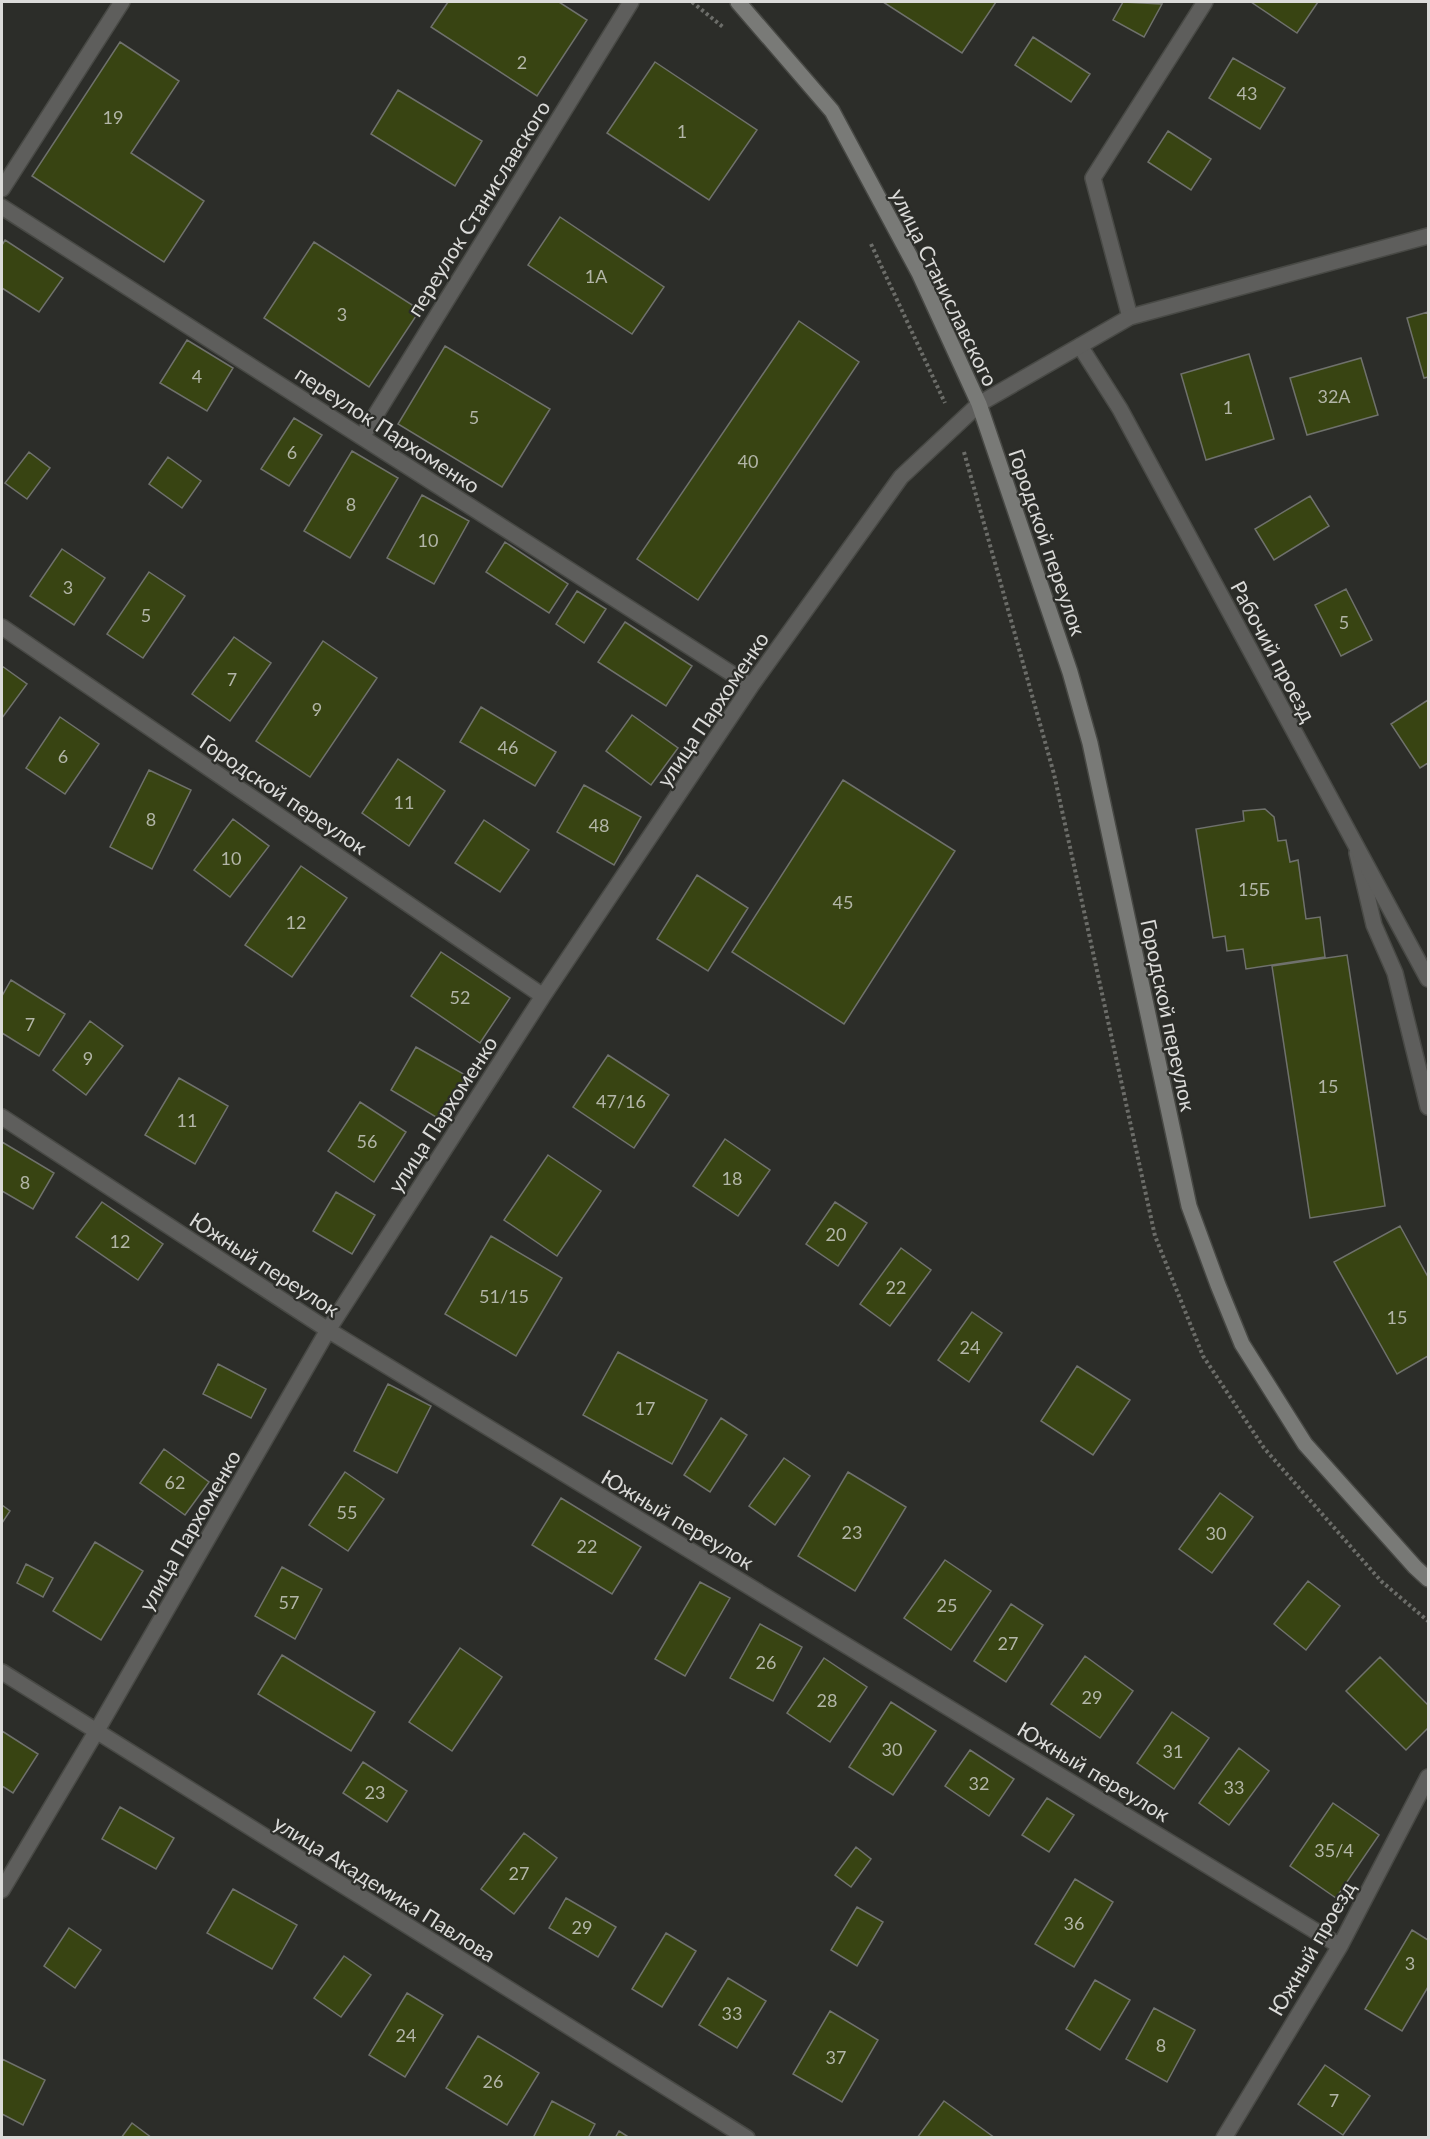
<svg xmlns="http://www.w3.org/2000/svg" width="1430" height="2139" font-family="Lato,sans-serif">
<rect width="100%" height="100%" fill="#2c2d29"/>
<path fill="#384412" stroke="#6f716c" stroke-width="1.5" d="M448,2H559L587,20L537,96L431,27Z
M883,2H996L962,53Z
M1123,2L1162,4L1144,37L1113,20Z
M1251,2H1318L1297,33Z
M1033,37L1090,74L1071,102L1015,65Z
M120,42L179,81L131,153L204,201L164,262L32,176Z
M1233,58L1285,88L1260,129L1209,98Z
M655,62L757,130L709,200L607,133Z
M398,90L482,141L455,186L371,134Z
M1168,131L1211,159L1191,190L1148,162Z
M560,217L664,287L632,334L528,265Z
M5,240L63,278L39,312L2,288V245Z
M314,242L420,310L369,387L264,318Z
M1428,312V377L1424,378L1407,318Z
M799,321L859,362L698,600L637,559Z
M187,340L233,368L207,411L160,383Z
M445,346L550,409L502,487L398,424Z
M1249,354L1274,439L1206,460L1181,374Z
M1361,358L1378,415L1307,435L1290,378Z
M294,418L322,435L289,486L261,469Z
M352,451L398,478L350,558L304,531Z
M29,452L50,468L27,499L5,483Z
M168,457L201,481L182,508L149,484Z
M422,495L469,521L434,584L387,558Z
M1310,496L1329,526L1274,560L1255,529Z
M505,542L568,584L549,613L486,572Z
M62,549L105,578L74,625L30,596Z
M149,572L185,596L143,658L107,634Z
M1346,589L1372,640L1341,656L1315,605Z
M577,591L606,609L584,643L556,624Z
M625,622L692,666L666,706L598,662Z
M234,637L271,663L230,721L192,694Z
M323,641L377,678L310,777L256,741Z
M2,666L27,684L2,718Z
M1428,700V763L1420,768L1391,724Z
M481,707L556,752L535,786L460,742Z
M632,715L678,748L651,785L606,751Z
M60,717L99,744L65,794L26,768Z
M398,759L445,791L409,846L362,813Z
M149,770L191,790L152,869L110,847Z
M843,780L955,851L844,1024L732,952Z
M584,785L641,817L614,865L557,832Z
M1265,809L1274,817L1278,841L1286,840L1290,862L1298,860L1306,919L1320,917L1325,957L1246,969L1243,949L1227,951L1225,936L1213,938L1196,829L1244,821L1243,811Z
M233,819L269,846L230,897L194,870Z
M484,820L529,850L500,892L455,863Z
M301,866L347,898L292,977L245,945Z
M697,875L748,908L708,971L657,939Z
M441,952L510,998L480,1043L411,996Z
M1347,955L1385,1206L1310,1218L1272,966Z
M11,980L65,1014L39,1056L2,1033V996Z
M90,1021L123,1046L86,1095L53,1070Z
M416,1047L467,1076L441,1120L391,1090Z
M608,1055L669,1095L634,1148L573,1107Z
M179,1078L228,1106L195,1164L145,1135Z
M360,1102L406,1132L374,1182L328,1151Z
M725,1139L770,1170L738,1216L693,1186Z
M2,1142L54,1173L33,1209L2,1191Z
M548,1155L601,1191L557,1256L504,1220Z
M336,1192L375,1215L352,1254L313,1231Z
M102,1202L163,1244L138,1280L76,1237Z
M835,1202L867,1223L838,1266L806,1244Z
M1400,1226L1428,1277V1356L1397,1374L1334,1262Z
M491,1236L562,1278L516,1356L445,1314Z
M901,1248L931,1270L890,1326L860,1304Z
M972,1312L1002,1333L969,1382L938,1360Z
M618,1352L707,1400L672,1464L583,1415Z
M218,1364L266,1389L251,1418L203,1394Z
M1077,1366L1130,1400L1093,1455L1041,1421Z
M388,1384L431,1406L397,1473L354,1451Z
M721,1418L747,1435L710,1492L684,1475Z
M164,1449L209,1482L185,1515L140,1483Z
M784,1458L810,1476L775,1525L749,1506Z
M345,1472L384,1499L348,1551L309,1525Z
M848,1472L906,1507L855,1591L798,1556Z
M1220,1493L1253,1517L1212,1573L1179,1549Z
M561,1498L641,1547L612,1594L532,1545Z
M2,1505L10,1511L2,1523Z
M95,1542L143,1571L101,1640L53,1611Z
M945,1560L991,1591L951,1650L904,1618Z
M26,1564L53,1578L43,1597L17,1583Z
M282,1567L322,1589L295,1639L255,1616Z
M1308,1581L1340,1606L1306,1650L1274,1624Z
M700,1582L730,1598L685,1676L655,1659Z
M1011,1604L1043,1625L1006,1682L974,1661Z
M760,1624L802,1647L773,1701L730,1678Z
M460,1648L502,1677L452,1751L409,1722Z
M282,1655L375,1712L351,1751L258,1694Z
M1085,1656L1133,1691L1100,1738L1051,1704Z
M1380,1657L1428,1705V1728L1406,1750L1346,1691Z
M824,1658L867,1687L830,1742L787,1713Z
M891,1702L936,1731L893,1795L849,1767Z
M1172,1712L1209,1738L1174,1789L1137,1763Z
M2,1731L38,1754L13,1793L2,1786Z
M1239,1748L1269,1771L1229,1825L1199,1803Z
M970,1750L1014,1779L989,1816L945,1786Z
M363,1762L407,1791L387,1822L343,1793Z
M1047,1798L1074,1815L1049,1852L1022,1835Z
M1333,1803L1379,1835L1336,1898L1290,1866Z
M120,1807L174,1838L156,1869L102,1839Z
M524,1833L557,1858L514,1914L481,1889Z
M856,1847L871,1859L851,1887L835,1875Z
M1075,1879L1113,1902L1074,1967L1035,1944Z
M233,1889L297,1925L272,1969L207,1933Z
M566,1898L616,1927L598,1957L549,1928Z
M857,1907L883,1922L857,1966L831,1950Z
M69,1928L101,1950L75,1988L44,1966Z
M1412,1930L1428,1940V1987L1402,2031L1365,2009Z
M666,1933L696,1951L662,2007L632,1989Z
M344,1956L371,1975L341,2017L314,1998Z
M728,1978L766,2001L737,2048L699,2025Z
M1095,1980L1130,2000L1100,2050L1066,2029Z
M407,1993L443,2015L405,2077L369,2055Z
M1154,2008L1195,2030L1167,2082L1126,2059Z
M830,2011L878,2040L842,2102L793,2074Z
M478,2036L539,2073L507,2125L446,2088Z
M2,2059L45,2080L23,2125L2,2114Z
M1325,2065L1370,2096L1343,2135L1298,2104Z
M552,2101L595,2124L588,2138H533Z
M944,2101L995,2138H917Z
M132,2123L152,2138H121Z
M619,2131L630,2138H615Z"/>
<g fill="none" stroke-linecap="round" stroke-linejoin="round">
<defs>
<path id="service" d="M1357,853L1374,925L1395,973L1428,1107"/>
<path id="minor" d="M2,189L122,2
M2,207L751,686
M1130,317L1093,178L1205,2
M1080,346L1120,409L1428,979
M362,437L631,2
M2,627L543,996
M2,1117L328,1330L1340,1946
M2,1672L747,2138
M2,1890L96,1732L328,1330L543,996L751,686L901,477L979,404
M1224,2138L1340,1946L1428,1777"/>
<path id="tertiary" d="M979,404L1130,317L1428,236"/>
<path id="secondary" d="M738,2L832,111L919,273L979,404L1070,672L1090,743L1189,1206L1218,1285L1242,1344L1305,1444L1415,1567L1428,1579"/>
</defs>
<use href="#service" stroke="#484945" stroke-width="18"/>
<use href="#minor" stroke="#484945" stroke-width="18"/>
<use href="#tertiary" stroke="#484945" stroke-width="18"/>
<use href="#secondary" stroke="#484945" stroke-width="18"/>
<path stroke="#6c6d69" stroke-width="4" stroke-dasharray="3 3" stroke-linecap="butt" d="M692,2L723,27
M871,244L945,403
M964,452L1054,774L1155,1236L1203,1356L1264,1448L1381,1581L1428,1621"/>
<use href="#service" stroke="#5e5e5c" stroke-width="15"/>
<use href="#minor" stroke="#5e5e5c" stroke-width="15"/>
<use href="#tertiary" stroke="#5e5e5c" stroke-width="15"/>
<use href="#secondary" stroke="#797a77" stroke-width="15"/>
</g>
<g text-anchor="middle" dominant-baseline="central" stroke-width="4.5" stroke-linejoin="round" paint-order="stroke">
<g font-size="18" fill="#b2b5a7">
<text x="522" y="62">2</text>
<text x="1247" y="93">43</text>
<text x="113" y="117">19</text>
<text x="682" y="131">1</text>
<text x="596" y="276">1А</text>
<text x="342" y="314">3</text>
<text x="197" y="376">4</text>
<text x="1334" y="396">32А</text>
<text x="1228" y="407">1</text>
<text x="474" y="417">5</text>
<text x="292" y="452">6</text>
<text x="748" y="461">40</text>
<text x="351" y="504">8</text>
<text x="428" y="540">10</text>
<text x="68" y="587">3</text>
<text x="146" y="615">5</text>
<text x="1344" y="622">5</text>
<text x="232" y="679">7</text>
<text x="317" y="709">9</text>
<text x="508" y="747">46</text>
<text x="63" y="756">6</text>
<text x="404" y="802">11</text>
<text x="151" y="819">8</text>
<text x="599" y="825">48</text>
<text x="231" y="858">10</text>
<text x="1254" y="889">15Б</text>
<text x="843" y="902">45</text>
<text x="296" y="922">12</text>
<text x="460" y="997">52</text>
<text x="30" y="1024">7</text>
<text x="88" y="1058">9</text>
<text x="1328" y="1086">15</text>
<text x="621" y="1101">47/16</text>
<text x="187" y="1120">11</text>
<text x="367" y="1141">56</text>
<text x="732" y="1178">18</text>
<text x="25" y="1182">8</text>
<text x="836" y="1234">20</text>
<text x="120" y="1241">12</text>
<text x="896" y="1287">22</text>
<text x="504" y="1296">51/15</text>
<text x="1397" y="1317">15</text>
<text x="970" y="1347">24</text>
<text x="645" y="1408">17</text>
<text x="175" y="1482">62</text>
<text x="347" y="1512">55</text>
<text x="852" y="1532">23</text>
<text x="1216" y="1533">30</text>
<text x="587" y="1546">22</text>
<text x="289" y="1602">57</text>
<text x="947" y="1605">25</text>
<text x="1008" y="1643">27</text>
<text x="766" y="1662">26</text>
<text x="1092" y="1697">29</text>
<text x="827" y="1700">28</text>
<text x="892" y="1749">30</text>
<text x="1173" y="1751">31</text>
<text x="979" y="1783">32</text>
<text x="1234" y="1787">33</text>
<text x="375" y="1792">23</text>
<text x="1334" y="1850">35/4</text>
<text x="519" y="1873">27</text>
<text x="1074" y="1923">36</text>
<text x="582" y="1927">29</text>
<text x="1410" y="1963">3</text>
<text x="732" y="2013">33</text>
<text x="406" y="2035">24</text>
<text x="1161" y="2045">8</text>
<text x="836" y="2057">37</text>
<text x="493" y="2081">26</text>
<text x="1334" y="2100">7</text>
</g>
<g font-size="21" fill="#dbdbd9" stroke="#2c2d29">
<text transform="translate(478 208) rotate(-58)">переулок Станиславского</text>
<text transform="translate(945 287) rotate(64)">улица Станиславского</text>
<text transform="translate(388 429) rotate(33)">переулок Пархоменко</text>
<text transform="translate(1048 542) rotate(71)">Городской переулок</text>
<text transform="translate(1274 651) rotate(62)">Рабочий проезд</text>
<text transform="translate(712 709) rotate(-56)">улица Пархоменко</text>
<text transform="translate(284 794) rotate(34)">Городской переулок</text>
<text transform="translate(1169 1015) rotate(78)">Городской переулок</text>
<text transform="translate(442 1114) rotate(-57)">улица Пархоменко</text>
<text transform="translate(265 1264) rotate(33)">Южный переулок</text>
<text transform="translate(678 1519) rotate(31)">Южный переулок</text>
<text transform="translate(189 1530) rotate(-60)">улица Пархоменко</text>
<text transform="translate(1094 1771) rotate(31)">Южный переулок</text>
<text transform="translate(385 1888) rotate(32)">улица Академика Павлова</text>
<text transform="translate(1311 1948) rotate(-60)">Южный проезд</text>
</g>
</g>
<rect width="1430" height="2139" fill="none" stroke="#dbdbd9" stroke-width="6"/>
</svg>
